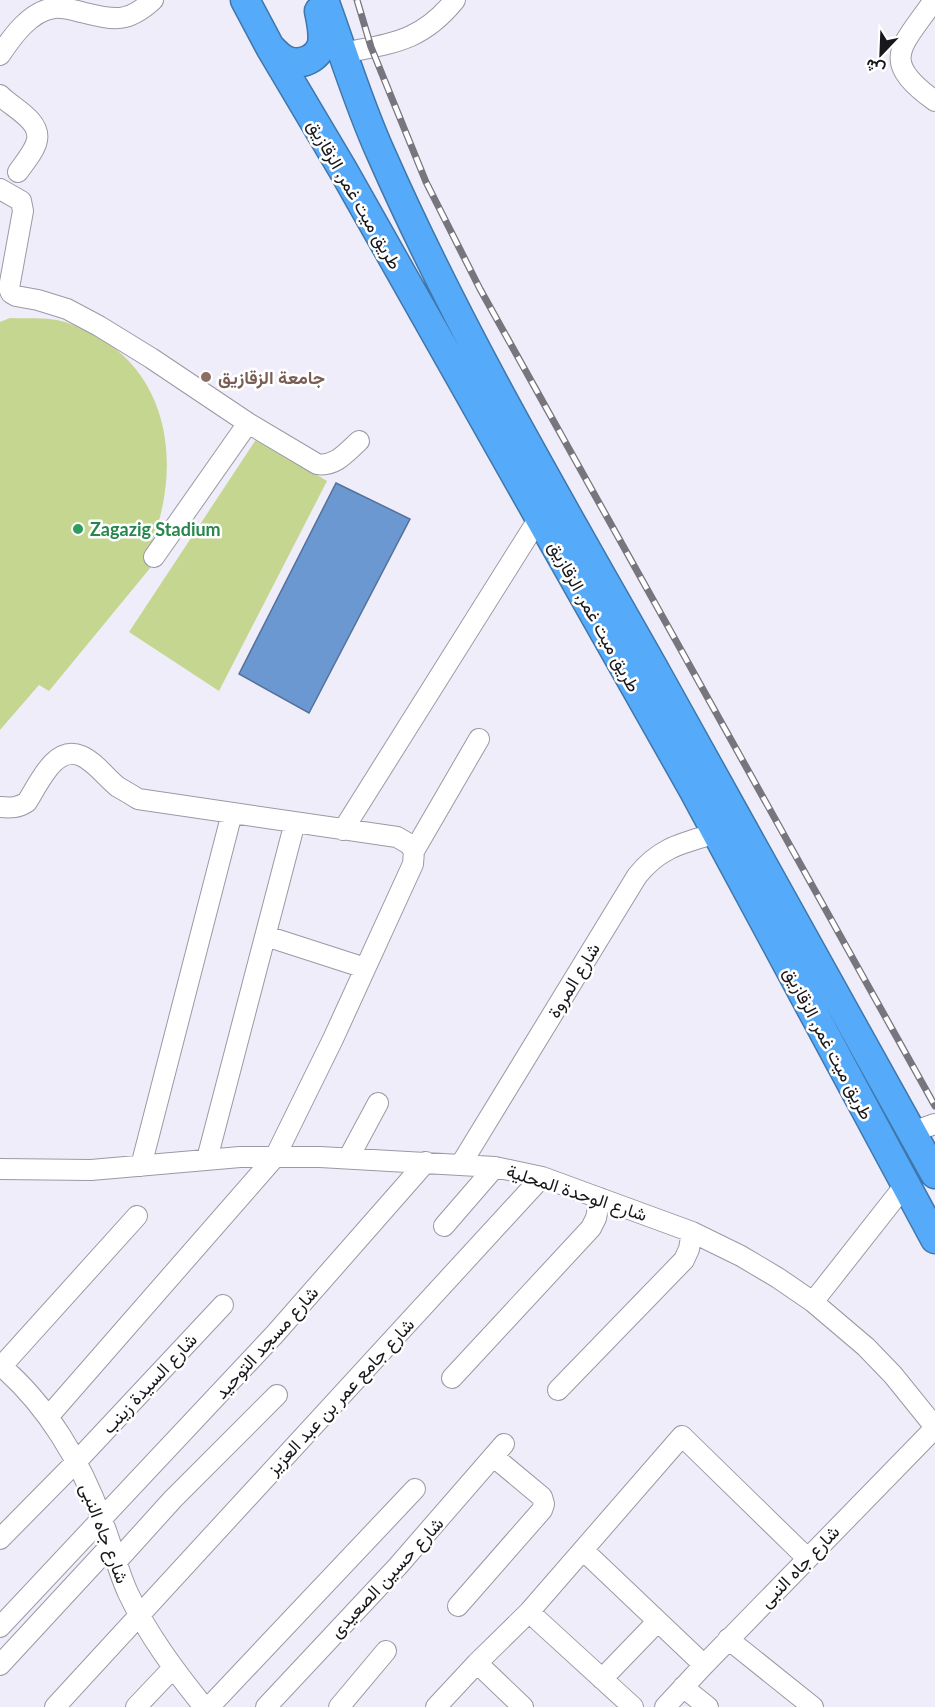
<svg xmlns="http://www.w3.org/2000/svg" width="935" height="1707" font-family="Lato,Vazirmatn,sans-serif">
<rect width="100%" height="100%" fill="#efedf9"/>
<path fill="#c5d691" d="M10,318C26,319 45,317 61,321C74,324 86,331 98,337C178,383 181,485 144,560L151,567L49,691L39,685L0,730V322Z
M257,438L327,481L219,691L129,632Z"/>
<path fill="#6c98d1" stroke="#53719a" stroke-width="1.5" d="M336,483L410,519L309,713L239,674Z"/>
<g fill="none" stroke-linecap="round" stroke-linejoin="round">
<defs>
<path id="minor" d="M934,0C902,47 878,60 935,101
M343,53C392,43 421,42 455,0
M0,55C12,37 30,11 54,8C63,7 73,10 81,12C114,20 127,24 153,0
M0,95C11,107 41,120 37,140C35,151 24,163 18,172
M0,189L21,201L23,211L9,288L11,293L16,296L38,300L67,309L99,326L151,358L248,423L317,464C335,467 346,453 359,441
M154,557L248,423
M0,807C11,808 18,808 27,802C35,789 43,773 53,763C79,737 100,773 118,787C125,791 132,795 138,799L397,837L409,844L414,851L413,864L333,1039L275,1157L48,1417
M343,830L539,518
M414,851L479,739
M266,936L365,968
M912,1132L935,1124
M349,1157L378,1103
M207,1159L295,822
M461,1164L637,876C660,847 683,843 717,833
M141,1166L232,813
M0,1169L91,1170L240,1157H320L495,1167L542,1177L692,1232L741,1256L778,1278L813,1302L866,1347L893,1375L935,1427
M444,1226L495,1167
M813,1302L905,1185
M0,1365C47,1405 81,1462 102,1520C112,1544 117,1569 128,1593C148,1635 175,1671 204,1707
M0,1368L137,1216
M452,1378L591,1228L596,1218L600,1198
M558,1390L684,1260L689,1249L692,1232
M0,1539L76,1462L223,1305
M583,1550L704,1665
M116,1562L173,1499L277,1395
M458,1606L542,1510L544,1504L542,1497L494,1457
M529,1612L633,1707
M0,1627L275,1334L426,1162
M728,1639L813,1707
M477,1663L523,1707
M0,1665L111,1545
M602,1679L657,1622
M683,1687L708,1707
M55,1707L542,1177
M136,1707L173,1668
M209,1707L415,1489
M266,1707L398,1566L504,1444
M339,1707L386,1651
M436,1707L477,1663L529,1612L682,1436L807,1558
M665,1707L704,1665L935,1428"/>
<path id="highway" d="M245,0L270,47L343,170L694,791L935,1239
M324,0C343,52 359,106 382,156C461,335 561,504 657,674C751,840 843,1007 935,1174
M270,47C275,52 281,59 288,61C302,66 318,58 322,44C324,33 321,21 319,11"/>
</defs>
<use href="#minor" stroke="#9b99a4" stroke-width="22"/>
<use href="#highway" stroke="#4077ab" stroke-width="31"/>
<use href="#minor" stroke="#fff" stroke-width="20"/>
<use href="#highway" stroke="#55aaf9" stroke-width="28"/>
<defs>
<path id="rail" d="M357,0L371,47L426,182L480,289L935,1106"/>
</defs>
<use href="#rail" stroke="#77757d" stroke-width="7"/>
<use href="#rail" stroke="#fff" stroke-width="4.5" stroke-dasharray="14" stroke-linecap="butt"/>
</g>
<circle fill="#8d6e63" stroke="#fff" stroke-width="2" cx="206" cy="377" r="6"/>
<circle fill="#2e9e5b" stroke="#fff" stroke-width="2" cx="78" cy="529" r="6"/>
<g text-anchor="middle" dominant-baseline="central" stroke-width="5" stroke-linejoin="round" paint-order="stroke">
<g font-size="18" fill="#18171b" stroke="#fff">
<text transform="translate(355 194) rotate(60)">طريق ميت غمر, الزقازيق</text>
<text transform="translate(595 616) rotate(61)">طريق ميت غمر, الزقازيق</text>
<text transform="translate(573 980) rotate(-59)">شارع المروة</text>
<text transform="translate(829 1043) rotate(62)">طريق ميت غمر, الزقازيق</text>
<text transform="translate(577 1192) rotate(18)">شارع الوحدة المحلية</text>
<text transform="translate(266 1342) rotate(-48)">شارع مسجد التوحيد</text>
<text transform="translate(149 1383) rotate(-47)">شارع السيدة زينب</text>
<text transform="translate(340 1396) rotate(-47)">شارع جامع عمر بن عبد العزيز</text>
<text transform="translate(105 1533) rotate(69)">شارع جاه النبى</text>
<text transform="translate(799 1566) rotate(-46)">شارع جاه النبى</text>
<text transform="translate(386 1577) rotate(-47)">شارع حسين الصعيدى</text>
</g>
<g font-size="18" font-weight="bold" fill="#785e54" stroke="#fff" text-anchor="start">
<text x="218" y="377">جامعة الزقازيق</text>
</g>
<g font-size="18" font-weight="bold" fill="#27864d" stroke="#fff" text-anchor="start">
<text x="90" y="529">Zagazig Stadium</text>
</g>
</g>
<g transform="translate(881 54) rotate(203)" stroke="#ffffff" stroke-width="4.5" paint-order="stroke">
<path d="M0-4.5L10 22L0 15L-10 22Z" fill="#18171b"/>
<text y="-9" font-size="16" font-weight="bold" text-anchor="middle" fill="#18171b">ش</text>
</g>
</svg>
